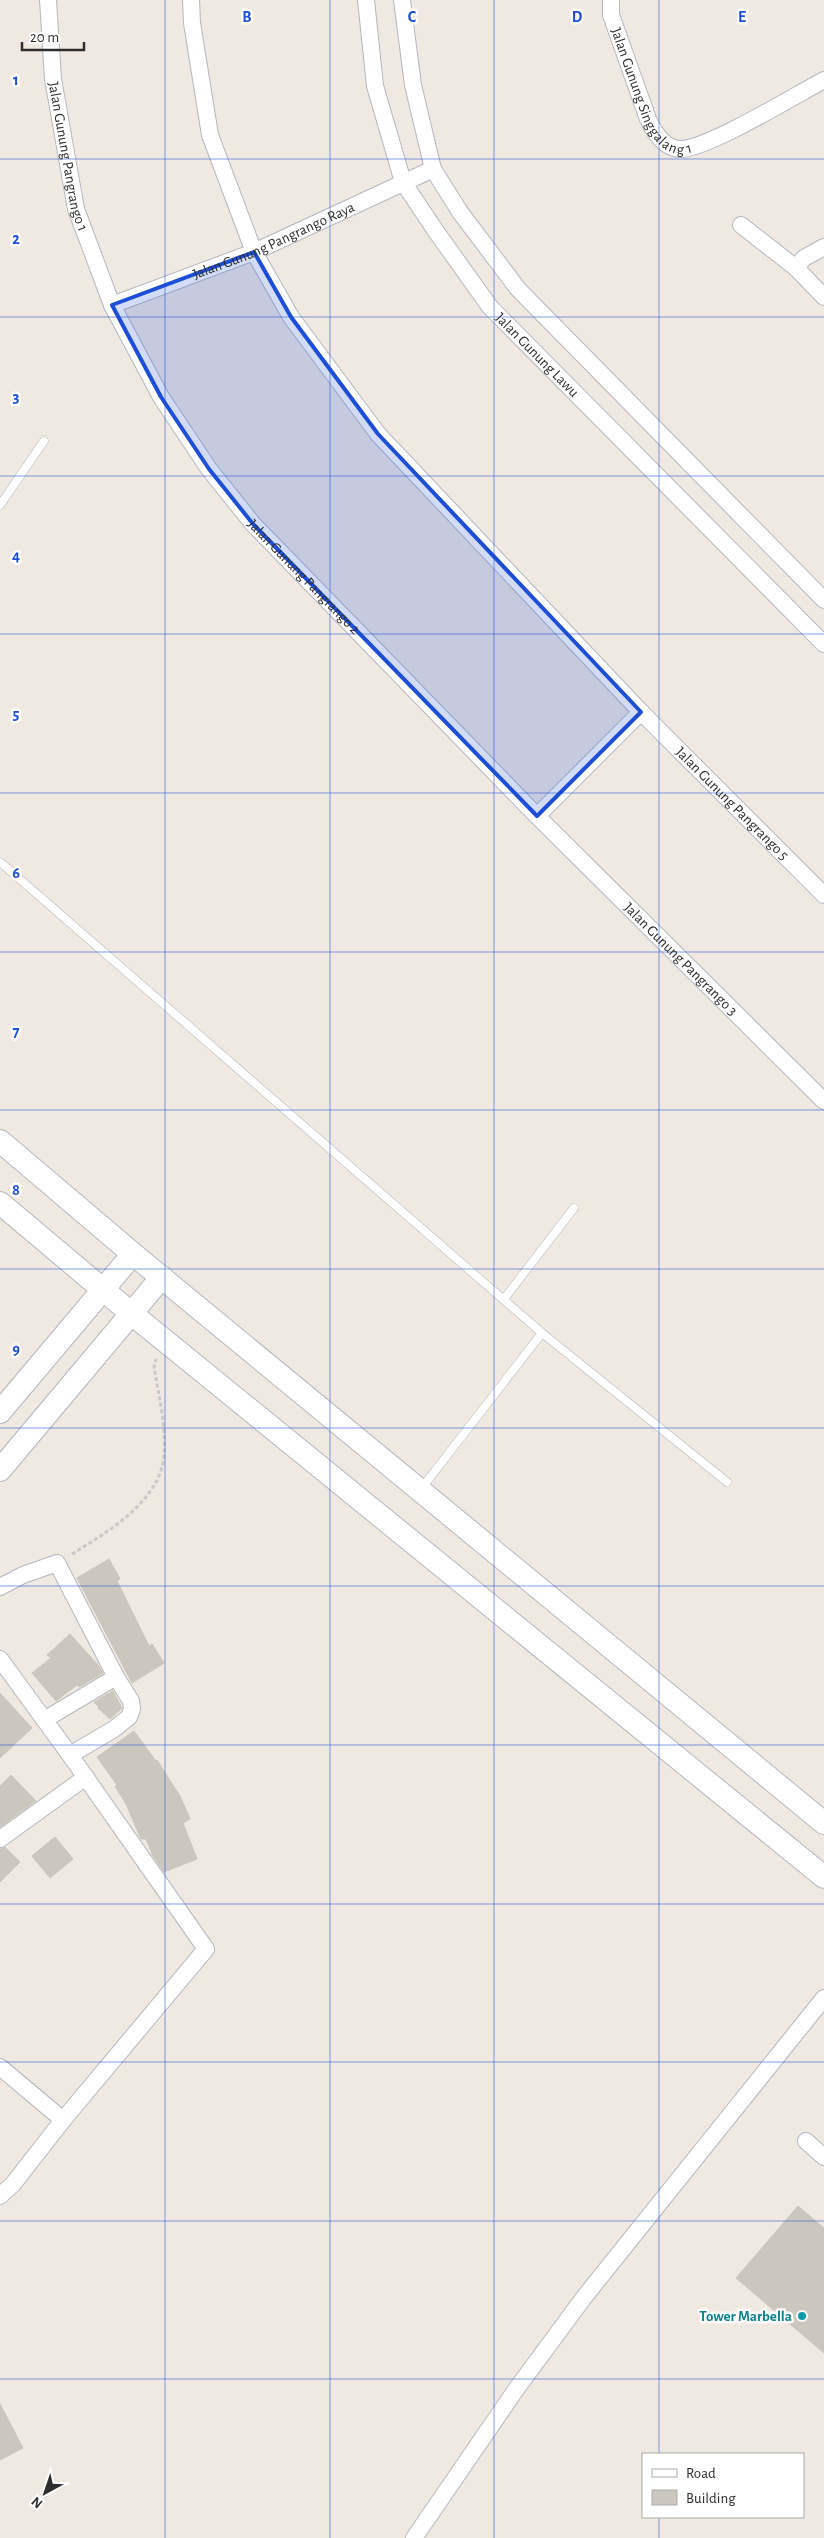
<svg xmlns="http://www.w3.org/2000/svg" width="824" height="2538" font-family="'Alegreya Sans',sans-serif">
<rect width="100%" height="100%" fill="#efe9e1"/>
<path fill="#cbc7bf" stroke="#cbc5ba" d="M109,1559L120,1579L117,1581L149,1646L152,1644L164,1663L132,1683L77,1578Z
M70,1634L98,1665L103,1673L79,1687L77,1685L56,1701L32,1673L51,1658L47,1655Z
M113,1691L122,1708L110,1719L98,1708L99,1707L94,1702Z
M0,1693L32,1728L0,1758Z
M134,1731L156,1761L157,1760L180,1796L190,1819L183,1823L197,1859L164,1872L153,1856L146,1839H141L126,1804L115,1786L117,1785L97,1757Z
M11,1775L36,1801L0,1827V1786Z
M55,1837L73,1859L50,1878L32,1856Z
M5,1847L20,1862L0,1882V1849Z
M798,2206L824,2228V2353L736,2278Z
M0,2404L23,2448L0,2460Z"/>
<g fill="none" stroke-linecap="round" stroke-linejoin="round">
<defs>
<path id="lane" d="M0,505L44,441
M0,862L542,1333L727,1482
M504,1299L574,1208
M421,1489L542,1333"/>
<g id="street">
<path id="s1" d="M48,0L53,79L76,209L112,305L161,397L209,469L253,524L537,816L824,1101"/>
<path id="s2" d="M191,0L192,23L210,135L254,252L291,317L378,434L641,712L824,895"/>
<path id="s3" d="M366,0L375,86L403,182L435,230L490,307L824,644"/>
<path d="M402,0L413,85L433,169L460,212L518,289L824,600"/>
<path id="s4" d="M611,0V15L648,119C654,132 665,149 681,149C707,149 796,95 824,80"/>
<path d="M741,225L796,268L824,297"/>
<path d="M796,268L804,258L824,247"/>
<path id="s5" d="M112,305L254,252L433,169"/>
<path d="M537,816L641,712"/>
<path d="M0,1587L23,1575L57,1563L116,1677L131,1701L132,1709L129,1717L114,1729L70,1755"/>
<path d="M0,1659L70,1755L206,1949L63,2120L13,2184L0,2196"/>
<path d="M44,1720L116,1677"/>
<path d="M0,1839L86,1777"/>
<path d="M0,2067L63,2120"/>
<path d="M806,2141L824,2157"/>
<path d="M414,2538L517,2388L585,2296L824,1998"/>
</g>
<path id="secondary" d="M0,1141L133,1254L824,1823
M0,1203L132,1314L824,1877
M0,1412L133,1254
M0,1470L162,1277"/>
</defs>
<use href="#lane" stroke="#b4b7c1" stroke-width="9"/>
<use href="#street" stroke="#b4b7c1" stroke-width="18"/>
<use href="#secondary" stroke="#b4b7c1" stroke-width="24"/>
<path stroke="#c9c9c9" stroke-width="3" stroke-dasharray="4 2.5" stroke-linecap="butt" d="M72,1554C106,1533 154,1505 163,1463C168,1432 159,1398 154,1367L156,1359"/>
<use href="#lane" stroke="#fff" stroke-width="8"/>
<use href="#street" stroke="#fff" stroke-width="16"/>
<use href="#secondary" stroke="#fff" stroke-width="22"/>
</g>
<path fill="#1d4ed8" fill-opacity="0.2" stroke="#1d4ed8" stroke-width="4" stroke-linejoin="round" d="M254,252L291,317L378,434L641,712L537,816L253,524L209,469L161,397L112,305Z"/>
<path fill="none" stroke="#1d4ed8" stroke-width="1" stroke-opacity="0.55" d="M165,0V2538M330,0V2538M494,0V2538M659,0V2454M0,159H824M0,317H824M0,476H824M0,634H824M0,793H824M0,952H824M0,1110H824M0,1269H824M0,1428H824M0,1586H824M0,1745H824M0,1904H824M0,2062H824M0,2221H824M0,2379H824M659,2517V2538"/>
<circle fill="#0f9aa8" stroke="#fff" stroke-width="2" cx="802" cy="2316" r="5"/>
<g text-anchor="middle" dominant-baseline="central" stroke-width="5" stroke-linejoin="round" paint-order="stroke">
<g font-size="15" fill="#2e2e2e" stroke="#fff">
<text stroke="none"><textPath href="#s4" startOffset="106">Jalan Gunung Singgalang 1</textPath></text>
<text stroke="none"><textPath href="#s1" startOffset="158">Jalan Gunung Pangrango 1</textPath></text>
<text stroke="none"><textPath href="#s5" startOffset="174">Jalan Gunung Pangrango Raya</textPath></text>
<text stroke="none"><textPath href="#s3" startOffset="406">Jalan Gunung Lawu</textPath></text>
<text stroke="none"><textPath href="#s1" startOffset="648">Jalan Gunung Pangrango 2</textPath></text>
<text stroke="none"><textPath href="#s2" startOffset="994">Jalan Gunung Pangrango 5</textPath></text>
<text stroke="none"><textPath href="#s1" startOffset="1185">Jalan Gunung Pangrango 3</textPath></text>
</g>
<g font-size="15" font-weight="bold" fill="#0d838f" stroke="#fff" text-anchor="end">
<text x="792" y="2316">Tower Marbella</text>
</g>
</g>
<g font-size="16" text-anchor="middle" font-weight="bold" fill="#1d4ed8" stroke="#fff" stroke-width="5" stroke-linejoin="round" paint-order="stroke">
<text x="247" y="22">B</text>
<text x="412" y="22">C</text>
<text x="577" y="22">D</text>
<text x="742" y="22">E</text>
<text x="16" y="85">1</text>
<text x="16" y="244">2</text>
<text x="16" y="402">3</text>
<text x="16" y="561">4</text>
<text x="16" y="719">5</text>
<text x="16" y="878">6</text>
<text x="16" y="1037">7</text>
<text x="16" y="1195">8</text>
<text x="16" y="1354">9</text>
</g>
<rect x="642" y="2453" width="162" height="65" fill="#ffffff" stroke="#ababab"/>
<rect x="652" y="2469" width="25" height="8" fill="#ffffff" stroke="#ababab"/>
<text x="686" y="2478" font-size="15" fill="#2e2e2e">Road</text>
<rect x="652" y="2490" width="25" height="15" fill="#cbc7bf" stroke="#ababab"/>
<text x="686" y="2503" font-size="15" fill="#2e2e2e">Building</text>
<g transform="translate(45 2493) rotate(220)" stroke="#ffffff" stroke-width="4" paint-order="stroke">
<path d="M0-4L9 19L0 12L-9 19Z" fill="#2e2e2e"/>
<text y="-8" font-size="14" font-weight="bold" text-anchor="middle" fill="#2e2e2e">N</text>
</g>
<path d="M22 42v8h62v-8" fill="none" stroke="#2e2e2e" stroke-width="2.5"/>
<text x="30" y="42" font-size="15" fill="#2e2e2e" stroke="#ffffff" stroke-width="4" paint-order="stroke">20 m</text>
</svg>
